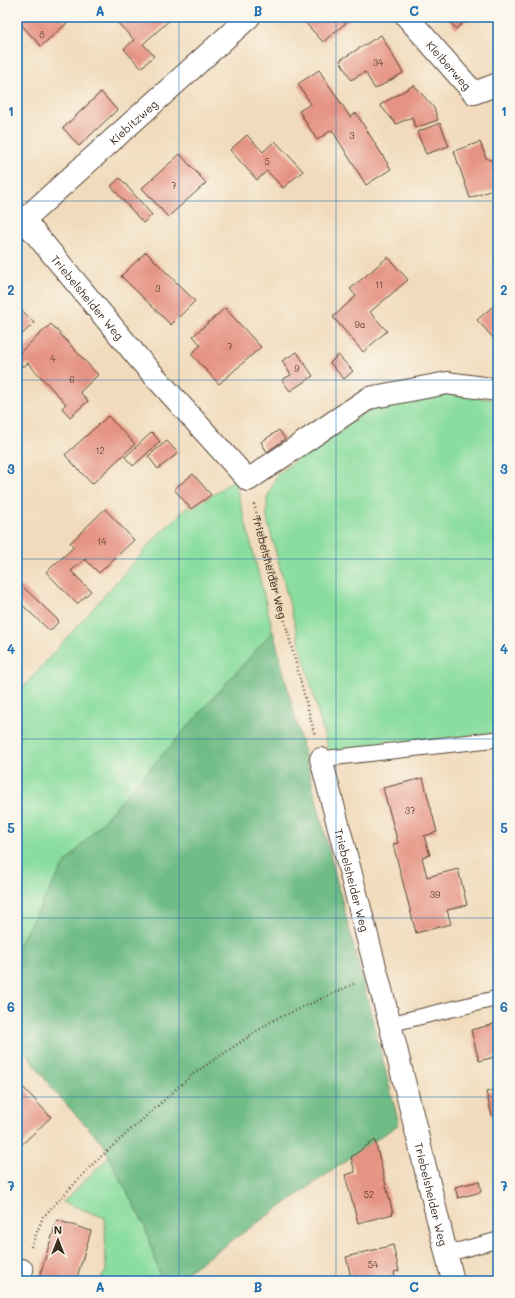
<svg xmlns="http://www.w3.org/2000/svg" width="515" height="1298" font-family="Mali,sans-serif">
<rect width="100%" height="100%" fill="#fbf7ec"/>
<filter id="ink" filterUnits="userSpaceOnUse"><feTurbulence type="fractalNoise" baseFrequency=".025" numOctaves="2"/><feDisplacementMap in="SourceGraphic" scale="8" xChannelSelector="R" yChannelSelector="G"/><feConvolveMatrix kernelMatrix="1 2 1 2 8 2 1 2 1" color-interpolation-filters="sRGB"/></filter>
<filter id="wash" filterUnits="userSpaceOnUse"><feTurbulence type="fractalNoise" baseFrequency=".012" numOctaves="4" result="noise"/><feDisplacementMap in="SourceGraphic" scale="16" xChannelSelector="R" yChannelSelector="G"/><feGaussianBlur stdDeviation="0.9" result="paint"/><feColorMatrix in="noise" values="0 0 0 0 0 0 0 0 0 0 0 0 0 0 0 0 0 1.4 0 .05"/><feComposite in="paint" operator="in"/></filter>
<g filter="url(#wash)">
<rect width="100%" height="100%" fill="#f1dbbc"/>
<path fill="#8add9f" stroke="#62845e" d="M446,394L498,400V733L329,754L267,519V498L276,476L299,457L373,407Z
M232,481H235L273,631L63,866L17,948V694L158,535L198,497L207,499Z
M109,1157L144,1224L162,1281H99L106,1271L105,1218L63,1202Z"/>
<path fill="#6fbc86" stroke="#557352" d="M273,631L399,1124L174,1281H162L144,1224L109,1157L104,1145L53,1090L17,1040V948L63,866Z"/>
<g id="blocks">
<path fill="#e59382" d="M17,17H62L67,23L41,46L17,20Z
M120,17H169L171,19L143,44L154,56L141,68L124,49L134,40L116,21Z
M304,17H353L323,42L302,19Z
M446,17H470L456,29Z
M381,35L403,73L375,89L365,72L351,80L340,60Z
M319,70L350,117L356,113L391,169L366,185L332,130L317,140L299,111L311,104L298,84Z
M414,85L434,108L438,120L415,128L412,117L396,124L380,105Z
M101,92L117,110L79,146L63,128Z
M440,123L449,146L426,154L417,132Z
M247,135L263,152L275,141L303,171L283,188L267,171L257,180L230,150Z
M480,142L486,158L495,162L498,161V188L470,198L454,151Z
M180,154L206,183L168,217L142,188Z
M120,178L152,215L143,223L111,186Z
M146,252L195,301L171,325L121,276Z
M388,257L408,280L370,312L387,331L363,352L333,317L356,296L350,289Z
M498,302V343L477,320Z
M17,305L34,323L17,339Z
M225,308L261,347L219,384L191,354L201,345L193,336Z
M51,324L98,375L80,392L88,401L70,417L62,408L66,404L28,363L23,367L17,360V355Z
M297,352L313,376L290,391L282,380L291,375L282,361Z
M338,355L353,371L344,379L330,363Z
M108,416L135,444L92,484L65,455Z
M279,430L285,439L267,452L261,442Z
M152,432L160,442L133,466L125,457Z
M167,441L178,453L158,469L148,456Z
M193,474L211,495L191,509L174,489Z
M105,509L134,540L99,573L85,559L71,571L91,591L77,604L46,572L74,547L70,543Z
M22,586L59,621L50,631L17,600V591Z
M423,778L437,832L424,836L430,855L422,857L427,877L458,869L467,905L447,910L451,924L416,933L393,844L398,843L383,788Z
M498,1023V1056L479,1061L471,1030Z
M19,1083L51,1117L19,1147L17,1144V1086Z
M498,1089V1137L494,1123L497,1122L496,1116H492L486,1092Z
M375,1140L393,1214L358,1223L345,1175L355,1172L351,1157Z
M479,1181L481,1192L458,1198L455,1187Z
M57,1220L91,1231L76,1281H38Z
M393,1245L399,1271L394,1272L396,1281H352L346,1257Z"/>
</g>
</g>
<g filter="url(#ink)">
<use href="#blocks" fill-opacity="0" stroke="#564536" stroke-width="1"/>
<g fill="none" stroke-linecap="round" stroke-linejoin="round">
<defs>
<path id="service" d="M321,759L498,739
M390,1024L498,998
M446,1254L498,1240"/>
<g id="minor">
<path id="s2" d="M407,17L474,93L498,84"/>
<path id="s3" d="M24,220L140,360L248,480L369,398L447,383L498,390"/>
<path id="s4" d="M17,226L249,17"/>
<path id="s5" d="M321,759L390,1024L453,1281"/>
<path d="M18,1281L22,1270"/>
</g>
</defs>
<use href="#service" stroke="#564536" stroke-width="17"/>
<use href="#minor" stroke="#564536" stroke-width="24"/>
<g stroke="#564536" stroke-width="2.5" stroke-dasharray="1 3" stroke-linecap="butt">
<path id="s1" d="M254,504L315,736"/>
<path d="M31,1247L43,1217L95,1162L193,1074L272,1021L354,984"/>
</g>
<use href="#service" stroke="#fff" stroke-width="15"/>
<use href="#minor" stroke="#fff" stroke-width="22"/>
</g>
</g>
<path fill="none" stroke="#1f6fb2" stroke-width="1" stroke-opacity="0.55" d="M179,17V1281M336,17V1281M17,201H498M17,380H498M17,559H498M17,739H498M17,918H498M17,1097H498"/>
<g text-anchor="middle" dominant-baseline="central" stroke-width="3" stroke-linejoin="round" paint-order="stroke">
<g font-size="9" fill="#664437">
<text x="42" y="34">8</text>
<text x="378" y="62">34</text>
<text x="352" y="135">3</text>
<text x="267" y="161">5</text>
<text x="174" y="185">7</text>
<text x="379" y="284">11</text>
<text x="158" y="288">3</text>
<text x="360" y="324">9a</text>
<text x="230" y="346">7</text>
<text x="53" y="358">4</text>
<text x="297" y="368">9</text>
<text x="72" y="379">6</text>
<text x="100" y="450">12</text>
<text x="102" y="541">14</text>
<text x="410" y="810">37</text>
<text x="435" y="894">39</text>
<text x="369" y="1194">52</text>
<text x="373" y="1264">54</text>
</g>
<g font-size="11" fill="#3b2a1e" stroke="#fbf7ec">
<text stroke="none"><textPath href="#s2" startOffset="64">Kleiberweg</textPath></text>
<text stroke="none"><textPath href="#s4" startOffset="156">Kiebitzweg</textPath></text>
<text stroke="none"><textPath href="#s3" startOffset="100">Triebelsheider Weg</textPath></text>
<text stroke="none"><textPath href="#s1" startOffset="65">Triebelsheider Weg</textPath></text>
<text stroke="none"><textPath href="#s5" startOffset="125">Triebelsheider Weg</textPath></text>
<text stroke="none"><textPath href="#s5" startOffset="449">Triebelsheider Weg</textPath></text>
</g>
</g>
<rect width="515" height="1298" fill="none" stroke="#fbf7ec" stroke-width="44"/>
<g transform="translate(58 1240)" stroke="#fbf7ec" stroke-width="3" paint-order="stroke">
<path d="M0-3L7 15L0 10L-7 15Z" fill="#3b2a1e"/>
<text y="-6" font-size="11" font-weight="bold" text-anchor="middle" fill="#3b2a1e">N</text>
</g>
<rect x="22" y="22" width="471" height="1254" fill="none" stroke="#1f6fb2" stroke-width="1.5"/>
<g font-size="13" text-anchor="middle" font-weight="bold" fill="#1f6fb2">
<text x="100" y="16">A</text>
<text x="258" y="16">B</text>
<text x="414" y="16">C</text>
<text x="11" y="116">1</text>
<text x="504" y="116">1</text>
<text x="11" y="295">2</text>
<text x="504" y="295">2</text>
<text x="11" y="474">3</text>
<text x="504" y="474">3</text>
<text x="11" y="654">4</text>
<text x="504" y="654">4</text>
<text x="11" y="833">5</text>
<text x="504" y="833">5</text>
<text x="11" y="1012">6</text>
<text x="504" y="1012">6</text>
<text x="11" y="1191">7</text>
<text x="504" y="1191">7</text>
<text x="100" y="1292">A</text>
<text x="258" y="1292">B</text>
<text x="414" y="1292">C</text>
</g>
</svg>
